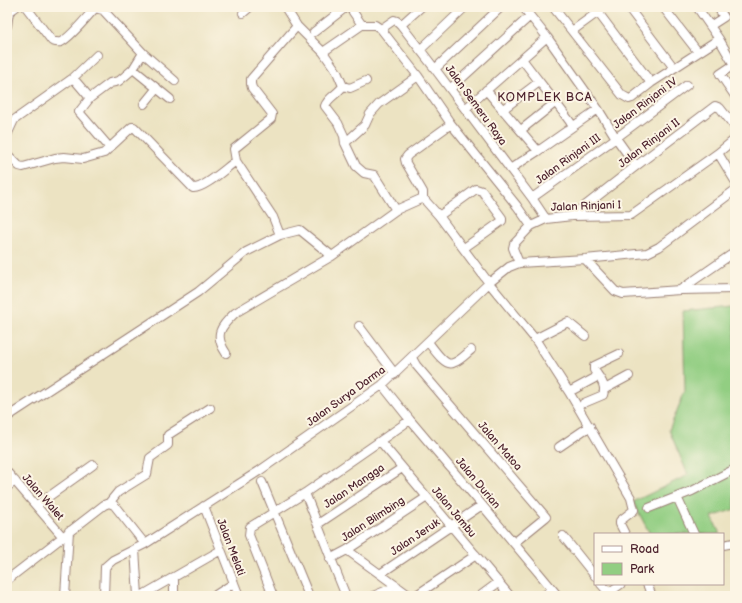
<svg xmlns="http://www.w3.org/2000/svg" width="742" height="603" font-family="'Balsamiq Sans',sans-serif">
<rect width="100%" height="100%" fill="#fcf5e5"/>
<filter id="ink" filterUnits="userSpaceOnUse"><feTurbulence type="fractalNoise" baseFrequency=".025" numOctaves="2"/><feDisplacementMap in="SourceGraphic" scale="8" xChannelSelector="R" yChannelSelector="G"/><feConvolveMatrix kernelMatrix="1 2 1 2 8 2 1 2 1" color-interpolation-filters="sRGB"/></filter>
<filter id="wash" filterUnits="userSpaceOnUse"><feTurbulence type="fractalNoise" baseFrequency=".012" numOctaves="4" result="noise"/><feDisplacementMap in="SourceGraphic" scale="16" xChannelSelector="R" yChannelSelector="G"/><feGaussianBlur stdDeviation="0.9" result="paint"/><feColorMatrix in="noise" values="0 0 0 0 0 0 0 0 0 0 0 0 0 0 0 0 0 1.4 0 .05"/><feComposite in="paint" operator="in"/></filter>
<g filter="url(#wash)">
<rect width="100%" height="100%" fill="#ece3c2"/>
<path fill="#92ce82" stroke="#6e7656" d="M733,306L735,310V509L712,517L720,534H650L633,502L688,475L669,430L685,391L683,311Z"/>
</g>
<g filter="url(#ink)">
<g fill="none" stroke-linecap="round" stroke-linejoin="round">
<defs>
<path id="minor" d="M26,7L52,41C55,42 58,43 61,42C70,38 88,16 95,8L103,10
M285,7L297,26L323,52L337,72L343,86C338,94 328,97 325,106L338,123L344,136L345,143L356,166L364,173L374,175L396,210L423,198L439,216L489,283L535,339L569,392L631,498L634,510L620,521V524L625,534
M355,7L353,12L362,25
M523,7L547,37L598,109L616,138L636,166
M553,7L622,95L629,99L632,98L651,83L719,39
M594,7L651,83
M628,7L674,68
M663,7L698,52
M697,7L719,39L734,65
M243,13L250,7
M401,25L421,7
M7,26L9,12L16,7
M710,26L724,17L719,9
M381,29L394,20L397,21L401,25L435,69L532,198L546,219
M572,31L605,7
M314,32L346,7
M420,50L465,7
M323,52L362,25H375L381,29L418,76L451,124L517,206L531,226
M143,53L175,81
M522,59C539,82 557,103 573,126
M735,64L720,74L735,96
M133,69L170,99
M435,69L501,7
M73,78L97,55
M343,86L350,88L366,81
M450,89L530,16
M486,90L538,151
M90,98L79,112L110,148
M144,104L157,88
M465,109L547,37
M502,110L539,82
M521,130L556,102
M7,135L14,120L73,78L90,98L110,83L119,81L125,76L133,69L143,53L103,10L106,7
M345,143L365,125L370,114L379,104L418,76
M718,153L735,181
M7,154L19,166L23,167L55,158L64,157L83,159L104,153L132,127H134L193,188C204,189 227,167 236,161L273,217L280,235
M236,161L234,149L271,119L272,114L252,88L251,84V79L297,26
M510,169L538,151L598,109
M423,198V192L406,163L405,159L408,155L451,124
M532,198L616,138L687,85
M439,216L476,189L482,191L502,218V221L464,248
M572,216L636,166L715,106L720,108L735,127
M585,259L615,291L623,294L680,290L735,289
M519,263L513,248L514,244L531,226L546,219L572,216L631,215L718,153L735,139
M680,290L735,252
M359,326L395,374
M535,339L568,322L585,336
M428,342C433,348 445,367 453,363C460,361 466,354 471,350
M226,353C214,335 220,327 235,313L332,256L396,210
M412,358L416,365L546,517L514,543
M382,385L410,420L482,505L558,596
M605,389L629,376
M569,392L595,378L597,374L594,370V366L619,354
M584,403L603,395C606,387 602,381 597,374
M7,417L198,292L246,252L280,235L300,230L332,256
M380,441L510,596
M559,447L590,426
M7,472L63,537
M262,482L309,596
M7,487L15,481
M305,493C319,527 332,562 346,596
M677,497L694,534
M109,503L118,492L147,474L150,458L168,445V435L210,408
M37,505L93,465
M204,506L239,596
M649,508L692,491L735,469
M318,524L402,468
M563,536L595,576
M723,545L734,543
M135,549L138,596
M347,550L410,596
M330,559L347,550L427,497
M380,574L482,505
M7,580L104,505L109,503L114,505L145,544L259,471L382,385L489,283L509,267L519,263L585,259L647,253L659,247L735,190
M601,584L609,593
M647,584L652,596
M65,596L69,531
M104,596L105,567L113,560L145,544
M141,596L221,550
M174,596V577
M214,596L234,583
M273,596L249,535L250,527L305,493L380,441L410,420
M373,596L397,586
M415,596L476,555
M480,596L499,582
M543,596L553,590
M604,596L621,584"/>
</defs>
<use href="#minor" stroke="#9b8176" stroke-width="10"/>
<use href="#minor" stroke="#fff" stroke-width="8"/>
</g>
</g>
<g text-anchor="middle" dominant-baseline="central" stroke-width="4" stroke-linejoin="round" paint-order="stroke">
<g font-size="11" fill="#4a1f2b" stroke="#fcf5e5">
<text transform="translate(645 103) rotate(-37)">Jalan Rinjani IV</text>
<text transform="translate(476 105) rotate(54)">Jalan Semeru Raya</text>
<text transform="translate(649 143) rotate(-37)">Jalan Rinjani II</text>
<text transform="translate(568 159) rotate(-36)">Jalan Rinjani III</text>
<text transform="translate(586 206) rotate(-2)">Jalan Rinjani I</text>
<text transform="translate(346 396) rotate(-36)">Jalan Surya Darma</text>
<text transform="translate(500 446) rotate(49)">Jalan Matoa</text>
<text transform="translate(478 483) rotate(50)">Jalan Durian</text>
<text transform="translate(354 486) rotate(-34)">Jalan Mangga</text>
<text transform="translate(43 497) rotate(49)">Jalan Walet</text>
<text transform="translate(454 512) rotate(50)">Jalan Jambu</text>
<text transform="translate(373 519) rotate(-33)">Jalan Blimbing</text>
<text transform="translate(415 537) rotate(-34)">Jalan Jeruk</text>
<text transform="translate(231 547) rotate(69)">Jalan Melati</text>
</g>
<g font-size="12" letter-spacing="1" fill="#4a1f2b" stroke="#fcf5e5">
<text x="545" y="97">KOMPLEK BCA</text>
</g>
</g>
<rect width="742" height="603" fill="none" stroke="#fcf5e5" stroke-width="24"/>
<rect x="594" y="533" width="130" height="52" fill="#fcf5e5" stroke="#b59f9b"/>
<rect x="602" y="546" width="20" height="6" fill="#ffffff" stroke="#b59f9b"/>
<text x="630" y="553" font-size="12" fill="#4a1f2b">Road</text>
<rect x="602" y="563" width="20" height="12" fill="#92ce82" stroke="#b59f9b"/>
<text x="630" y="573" font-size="12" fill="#4a1f2b">Park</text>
</svg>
